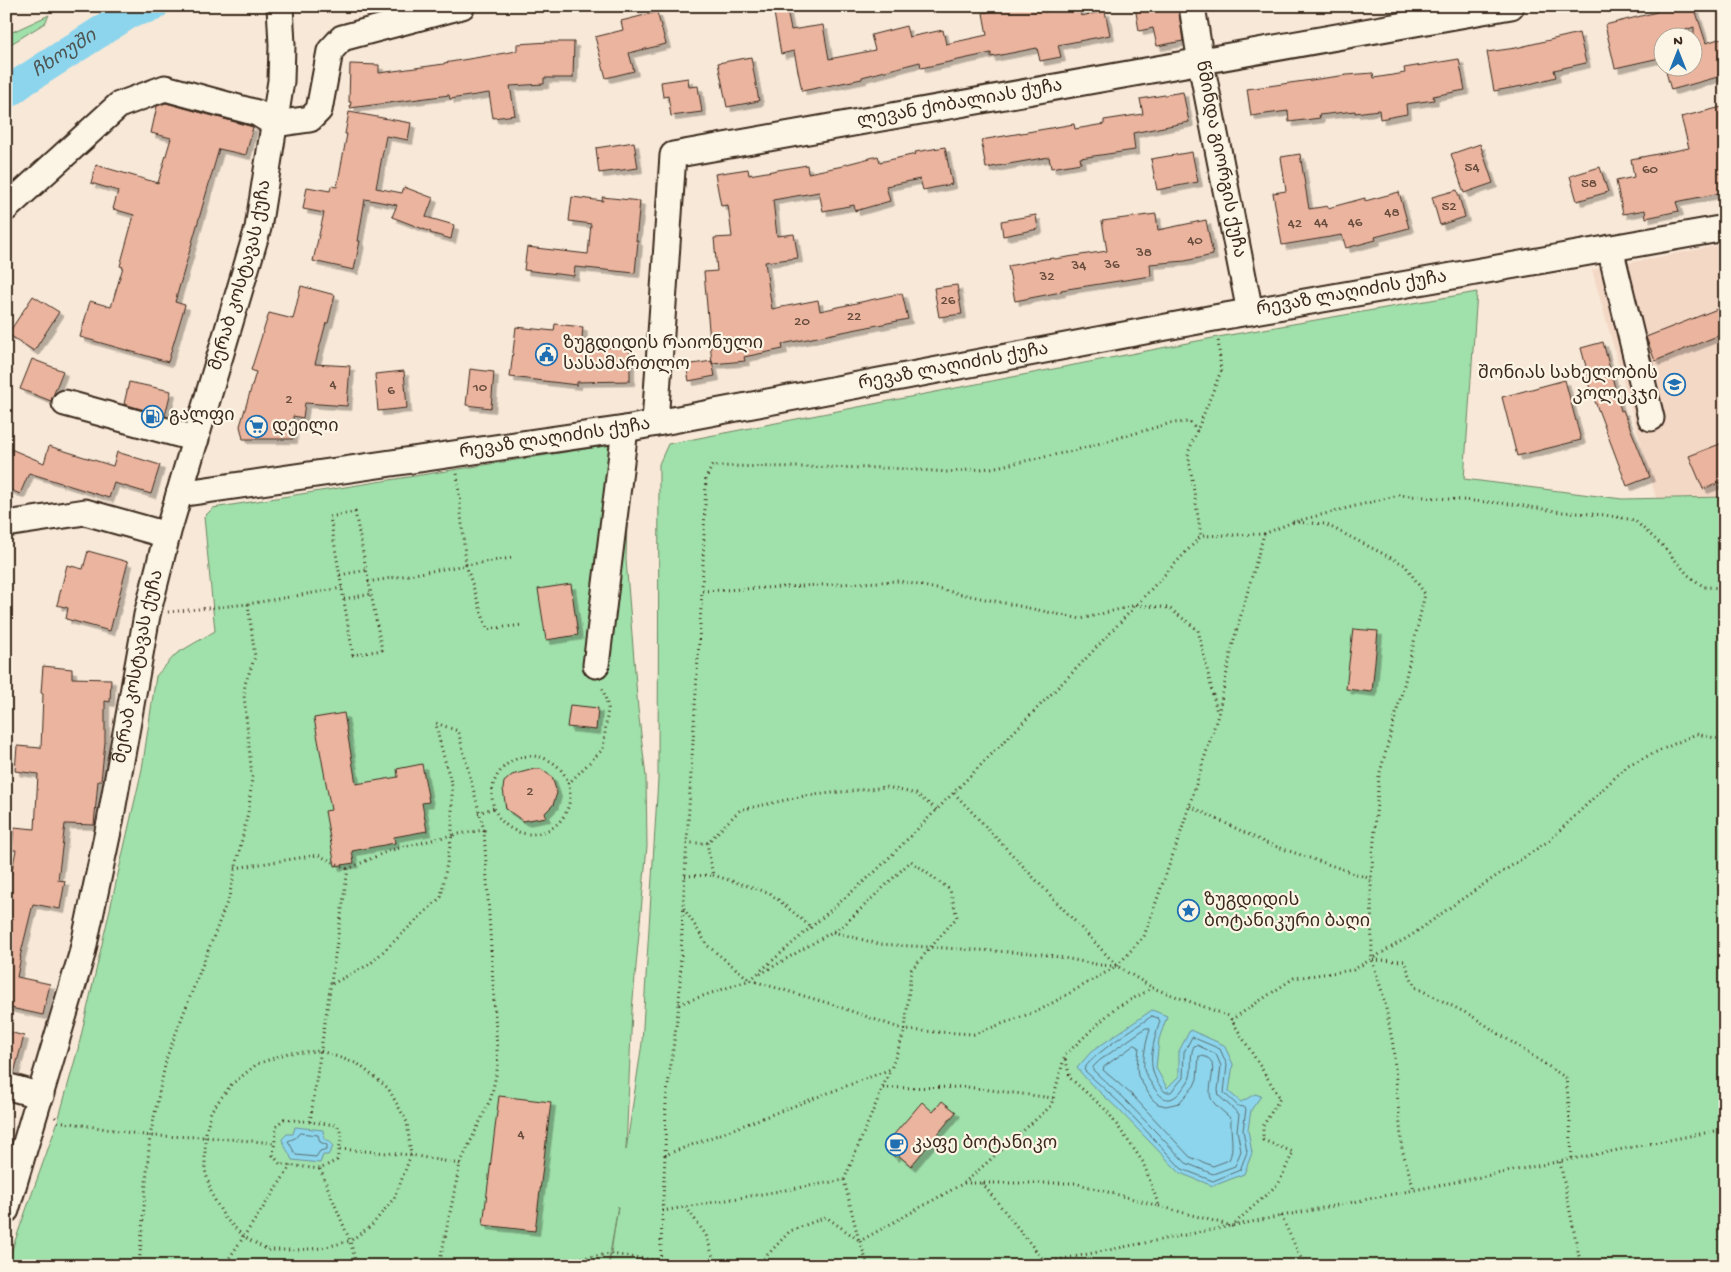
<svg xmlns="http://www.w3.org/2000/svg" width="1731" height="1272" font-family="'Gochi Hand','Noto Sans Georgian',sans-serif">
<defs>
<filter id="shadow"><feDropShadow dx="4.5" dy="4.5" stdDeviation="0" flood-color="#0004"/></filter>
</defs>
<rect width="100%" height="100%" fill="#f8e8d7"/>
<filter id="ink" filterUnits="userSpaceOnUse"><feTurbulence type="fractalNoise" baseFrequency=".02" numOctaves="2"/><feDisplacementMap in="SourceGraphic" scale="10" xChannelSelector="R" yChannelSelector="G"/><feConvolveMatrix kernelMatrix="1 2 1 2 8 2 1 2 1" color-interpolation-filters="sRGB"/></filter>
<g filter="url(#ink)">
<path fill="#f4d8c6" d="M1725,244V497L1656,498L1592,270Z"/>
<path fill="#a0e0aa" stroke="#6e8564" d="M49,15L45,23L6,47V35Z
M1477,292L1464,479L1622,499L1725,497V1266H609L618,1206L608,1266H6L58,1121L78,1049L142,769L156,676L176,654L215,631L204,517L213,508L629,442L626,560L638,709L646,777L647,846L632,1010L626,1150L642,1043L658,779L659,464L668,444L1218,337Z"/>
<path fill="#8cd5ed" stroke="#6c919a" d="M1152,1010L1167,1016L1159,1039L1156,1068L1167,1088L1179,1076V1051L1190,1030L1224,1045L1233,1064L1229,1092L1241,1102L1255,1094L1261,1096L1251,1110L1248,1130L1252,1153L1244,1174L1213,1186L1180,1173L1118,1109L1089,1082L1077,1068L1091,1052Z
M295,1127L323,1130L324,1139L330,1141L333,1147L328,1155H323L320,1163L292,1160C289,1152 284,1147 282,1139L287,1134H293Z"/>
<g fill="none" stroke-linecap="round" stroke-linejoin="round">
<path stroke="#5b6e71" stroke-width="1" d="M1152,1016L1158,1018L1160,1021C1152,1047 1144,1070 1165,1092H1171L1183,1078L1184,1052L1192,1037L1220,1049L1227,1065L1224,1093L1238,1106L1244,1107L1246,1109L1243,1130L1247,1152L1240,1170L1213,1181L1182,1169L1122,1105L1084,1070C1088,1057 1139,1025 1152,1016Z
M1146,1028H1149L1150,1030C1146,1041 1143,1057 1144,1069C1145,1074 1148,1079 1151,1083C1164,1105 1173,1104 1187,1083C1195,1073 1188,1057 1194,1046L1197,1045L1216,1054L1221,1066L1218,1090L1219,1096L1239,1114L1237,1130L1241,1151L1235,1166L1213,1174L1186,1163L1126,1101L1093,1070V1067L1099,1061Z
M1135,1045L1139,1047L1137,1067L1138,1076L1152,1099L1158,1104L1166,1106L1179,1103L1194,1086L1197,1079L1199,1056C1224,1056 1206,1085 1211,1098C1215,1107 1225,1112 1231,1119C1230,1133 1235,1148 1229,1160L1213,1166L1190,1157L1132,1095L1103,1070L1104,1067Z
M300,1133L318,1135L320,1142L327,1145V1149L320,1151L316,1157L296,1155L288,1141L295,1138Z"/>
<path stroke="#8cd5ed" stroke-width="31" id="s1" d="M6,94L25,80L131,12L153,6"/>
</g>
<path fill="#eab49e" stroke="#3b2a1e" filter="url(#shadow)" d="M786,6L791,30L823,25L829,59L875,50L871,35L906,26L909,37L943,30L946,44L987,35L983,13L1019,6H1043L1044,12L1079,6L1081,16L1105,11L1110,35L1058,45L1061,57L1040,61L1037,48L991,57V53L921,68L920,62L862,77V79L802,91L794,51L781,54L773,7Z
M1135,6H1178L1183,41L1157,46L1153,28L1139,31Z
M1655,6H1694L1706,43L1725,37V75L1671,90L1665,68H1694V27L1664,37V57L1615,68L1605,25L1657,12Z
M657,12L666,44L629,53L634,71L606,78L595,37L623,30L621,21Z
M1579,33L1586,63L1554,70L1556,77L1522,86L1494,91L1487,52L1516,48Z
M549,42H574L573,78H544V84L510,86L515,115L493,118L489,93L450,99L449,95L350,108L351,102H349L350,64L379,65V73L444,64V63L517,51V44Z
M751,57L759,101L727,107L718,63Z
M1459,59L1465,90L1433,96L1434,100L1406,104L1407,114L1380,119L1379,110L1355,113V111L1319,115L1320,118L1289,122L1288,111L1251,116L1247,89L1347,75L1373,73L1374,78L1405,73L1404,68Z
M688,78L689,87L698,86L702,112L671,116L668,96L663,97L661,82Z
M1183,92L1189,122L1133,133L1135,150L1080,158L1081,163L1051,168L1049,157L986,168L981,140L1074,124L1075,129L1104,124V120L1143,114L1140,99Z
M166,103L253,127L246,155L219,149L175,302L185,305L168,362L80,337L90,301L111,307L123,267L120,266L134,215L113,209L118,191L91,183L96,165L158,183L171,138L151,133L157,106Z
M1722,107L1725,118V192L1676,202L1679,211L1646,218L1645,210L1623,214L1616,181L1634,177L1631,159L1689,148L1681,117Z
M349,112L411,123L408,140L386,136L376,188L402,193L404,187L433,198L426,217L454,225L451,239L430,233L431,232L392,217L397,205L365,199L358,241H360L354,270L313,261L324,213L303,209L307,187L330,191L331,186L337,187L347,134H345Z
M634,142L638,168L599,173L596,148Z
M1480,144L1493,183L1464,193L1451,154Z
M945,147L952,184L923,190L920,179L886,186L890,201L855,211L854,205L823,211L819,192L773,200L777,236L794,234L798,258L765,262L772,309L818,300L820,311L902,293L908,319L782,344L783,349L744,357L745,361L712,364L704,272L717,271L714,238L732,237L728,205L721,206L715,174L748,169L749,175L807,165L808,173L843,166V165L878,156L880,162L916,154L915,152Z
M1192,152L1198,182L1157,190L1151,159Z
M1300,154L1309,209L1328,206V208L1365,198V201L1399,192L1409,228L1375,237L1376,240L1346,248L1342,235L1282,245L1273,193L1286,191L1281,157Z
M1600,167L1608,192L1577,201L1570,176Z
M1457,190L1465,217L1440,225L1432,197Z
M572,197L603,201L602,197L640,201L636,241H638L635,273L575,267L574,276L524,270L527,247L588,254L591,224L569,221Z
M1156,214L1158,230L1206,220L1213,255L1185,261L1150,264L1151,276L1061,290V292L1015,301L1008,266L1044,259L1054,258L1055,259L1107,251L1102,221Z
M1036,215L1038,229L1003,236L1001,221Z
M957,285L962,314L939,317L934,288Z
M301,286L335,295L328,323H326L315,364L350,366L347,406L305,403L303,418L293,416V439H243L240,426L256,372L251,370L269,313L293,319Z
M33,296L59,312L34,351L8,334Z
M1725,306V333L1655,361L1646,337Z
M555,324L583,327L581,348L630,347V381L577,382V385L510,377L516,327L554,331Z
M1603,342L1621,411L1623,410L1650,477L1627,486L1585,375L1588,374L1581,348Z
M32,359L63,371L51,401L20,389Z
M712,361L715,376L689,381L686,365Z
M470,369L494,372L491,408L466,405Z
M404,371L407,408L378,411L375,374Z
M1565,380L1581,440L1517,456L1502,397Z
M129,382L171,391L165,416L124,404Z
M1725,442V481L1703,489L1689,456Z
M49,446L113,466L117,452L160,465L151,494L114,483L109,498L29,473L20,494L6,488V447L44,463Z
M88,551L128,562L110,631L66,619L68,608L57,605L67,565L83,569Z
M571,584L578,635L546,640L538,589Z
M1353,629L1378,631L1372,692L1346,689Z
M43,666L72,669V678L111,679L110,702L105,701V742L101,781H98L94,825L65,824L58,880L65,881L60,909L33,904L20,957H21L17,977L50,984L43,1015L6,1007V900L16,850H12L14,827L35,829L38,774L15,771L17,746L41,748L43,694L41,693Z
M570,705L598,708L596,730L567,727Z
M344,713L356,784L398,777L397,769L422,764L429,802L422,803L427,831L394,837L395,843L352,851L354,863L335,866L325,811L331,810L314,718Z
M534,769H541L552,777L557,793L553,805L545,813L546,817L523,821L506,809L503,789L504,782L512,775Z
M6,1031L24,1036L14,1073L6,1072Z
M499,1096L551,1102L535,1231L483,1225Z
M942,1101L956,1112L911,1166L897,1154L895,1157L883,1147L922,1102L933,1112Z"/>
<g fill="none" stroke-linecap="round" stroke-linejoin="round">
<defs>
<g id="minor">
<path id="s2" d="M1192,6L1201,63L1250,312"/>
<path d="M6,208L119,105L165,88L257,113L275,124L310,119L319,110L330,51L342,38L462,6"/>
<path d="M1610,248L1651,418"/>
<path d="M65,403L196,439"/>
<path id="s3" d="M655,423L673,155L1511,6"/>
<path id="s4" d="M179,494L625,429L1214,318L1725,228"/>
<path d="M6,524L85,512L167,535"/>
<path d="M596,665L625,429"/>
<path d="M6,1086L41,1096"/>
<path id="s5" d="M6,1210L82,954L110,822L147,615L167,535L258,228L281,81L282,45L280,6"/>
</g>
</defs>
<use href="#minor" stroke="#3b2a1e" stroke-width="29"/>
<path stroke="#3b2a1e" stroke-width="3" stroke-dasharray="1 4" stroke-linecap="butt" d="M1197,431L1190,422L1171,423L1073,451L991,468L948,472L889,468L712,466L706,478L702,591L683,907L708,946L750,980L831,1004L905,1030L974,1034L1040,1010L1117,966L1144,936L1182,829L1218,715L1233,643L1264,534L1201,536
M355,512L382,650L353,655L330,517Z
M1293,522L1325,524L1405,565L1425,594L1404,685L1379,776L1371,879L1372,960L1384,998L1393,1045L1402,1149L1414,1190
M1264,534L1293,522L1399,495L1512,504L1562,512L1605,515L1634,520L1664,547L1688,575L1704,587L1725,588
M511,558L466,565L487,629L523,625
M340,575L366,570
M368,582L466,565L457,473
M702,591L899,581L1081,619L1136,605L1169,608L1198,630L1217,712
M344,599L371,594
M168,612L248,604L342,588
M492 795a39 39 0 1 1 78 0a39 39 0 1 1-78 0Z
M568,784L603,749L608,708L602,685
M954,793L1117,966L1153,988
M1190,806L1266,843L1371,879
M478,813L494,808
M707,843L740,810L804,796L887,787L916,794L937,810
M235,868L318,855L348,869
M713,875L770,893L811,927
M685,876L713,875L707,843H687
M833,932L879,944L1043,954L1100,965L1116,966
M1373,960L1404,961L1415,987L1472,1016L1566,1078L1569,1106L1572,1159
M679,1004L750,980L876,871L1077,668L1201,536L1188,453L1221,371L1218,338
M1231,1020L1294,978L1353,970L1412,935L1459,901L1550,840L1628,765L1696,734L1725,740
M321,1051L358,1064L388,1088L407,1122L411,1155L395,1197L372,1225L350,1241L322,1248L296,1250H267L243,1236L225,1218L212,1195L205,1170V1137L211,1111L231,1085L257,1064L288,1053Z
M883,1088L967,1087L1053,1098
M55,1117L58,1121L150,1136L205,1137L275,1143
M284,1119L337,1125L342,1135L337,1160L320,1169L280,1164L273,1155L277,1125Z
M310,1122L348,869L388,851L452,835V786L439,739L436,723L458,731L484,830L452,835L441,897L370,964L332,984
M340,1149L411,1155L460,1164
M665,1155L666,1101L679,1004L683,908
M1560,1162L1581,1266
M320,1169L350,1241L357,1266
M844,1180L859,1241
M964,1183H1075L1159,1206L1143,1162L1107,1111L1070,1078L1065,1057
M982,1183L1045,1262
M686,1207L706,1235L716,1266
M662,1211L844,1180L890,1070
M1281,1216L1302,1260L1307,1266
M139,1266L150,1136L167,1056L229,897L249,808L252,777L244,695L245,684L255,657L248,604
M224,1266L291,1166
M439,1266L460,1164L491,1098L498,1066L484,830
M553,1266L567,1260L611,1254L661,1261
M660,1266L665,1155L891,1069L905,1030L911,970L957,917L950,890L911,861L844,925L757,976
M757,1266L790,1231L826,1217L860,1241
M868,1266L860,1241L964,1183L1051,1106L1065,1055L1115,1008L1153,988L1229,1016L1280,1098L1263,1126V1140L1293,1152L1279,1183L1232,1226L1159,1206
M1027,1266L1725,1129"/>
<use href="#minor" stroke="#fcf5e5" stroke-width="25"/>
</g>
</g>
<defs>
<symbol id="civic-ring" viewBox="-11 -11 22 22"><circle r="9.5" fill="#fcf5e5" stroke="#1f6fb2" stroke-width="1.5"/><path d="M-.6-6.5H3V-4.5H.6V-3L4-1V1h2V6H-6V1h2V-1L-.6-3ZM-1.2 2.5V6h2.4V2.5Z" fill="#1f6fb2"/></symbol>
<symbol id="university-ring" viewBox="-11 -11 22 22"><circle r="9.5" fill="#fcf5e5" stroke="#1f6fb2" stroke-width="1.5"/><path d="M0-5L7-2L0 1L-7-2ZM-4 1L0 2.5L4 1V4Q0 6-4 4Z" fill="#1f6fb2"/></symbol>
<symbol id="fuel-ring" viewBox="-11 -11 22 22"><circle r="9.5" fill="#fcf5e5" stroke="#1f6fb2" stroke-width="1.5"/><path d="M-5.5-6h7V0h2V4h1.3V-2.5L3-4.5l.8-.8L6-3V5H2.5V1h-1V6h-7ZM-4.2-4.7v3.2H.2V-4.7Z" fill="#1f6fb2"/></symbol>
<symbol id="supermarket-ring" viewBox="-11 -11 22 22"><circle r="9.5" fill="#fcf5e5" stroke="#1f6fb2" stroke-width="1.5"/><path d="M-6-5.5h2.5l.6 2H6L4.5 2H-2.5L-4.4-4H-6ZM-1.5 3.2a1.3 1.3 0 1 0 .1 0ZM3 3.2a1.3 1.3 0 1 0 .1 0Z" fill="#1f6fb2"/></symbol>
<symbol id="sight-ring" viewBox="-11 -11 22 22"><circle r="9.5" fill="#fcf5e5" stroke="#1f6fb2" stroke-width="1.5"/><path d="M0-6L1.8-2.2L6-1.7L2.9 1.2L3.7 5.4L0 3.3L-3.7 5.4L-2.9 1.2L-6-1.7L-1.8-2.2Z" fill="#1f6fb2"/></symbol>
<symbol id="cafe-ring" viewBox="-11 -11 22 22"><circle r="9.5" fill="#fcf5e5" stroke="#1f6fb2" stroke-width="1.5"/><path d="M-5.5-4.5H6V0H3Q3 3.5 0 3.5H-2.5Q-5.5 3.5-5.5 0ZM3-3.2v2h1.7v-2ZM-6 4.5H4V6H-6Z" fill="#1f6fb2"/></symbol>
</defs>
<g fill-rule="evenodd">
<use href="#civic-ring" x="534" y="342" width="25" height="25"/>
<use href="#university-ring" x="1662" y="372" width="25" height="25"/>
<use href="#fuel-ring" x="140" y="404" width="25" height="25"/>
<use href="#supermarket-ring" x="244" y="414" width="25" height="25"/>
<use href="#sight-ring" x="1176" y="898" width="25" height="25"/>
<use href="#cafe-ring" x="884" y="1132" width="25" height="25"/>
</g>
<g text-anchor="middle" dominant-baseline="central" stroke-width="4.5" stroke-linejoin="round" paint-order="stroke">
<g font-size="15" fill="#674c3e">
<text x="1472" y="168">54</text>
<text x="1650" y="170">60</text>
<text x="1589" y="184">58</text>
<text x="1449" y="207">52</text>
<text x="1392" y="213">48</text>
<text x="1321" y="223">44</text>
<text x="1355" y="223">46</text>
<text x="1295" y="224">42</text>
<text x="1195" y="241">40</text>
<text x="1144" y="253">38</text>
<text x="1112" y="265">36</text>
<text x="1079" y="266">34</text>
<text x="1047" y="277">32</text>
<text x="948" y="301">26</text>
<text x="854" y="317">22</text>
<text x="802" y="322">20</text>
<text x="333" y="385">4</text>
<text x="480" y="388">10</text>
<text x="391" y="391">6</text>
<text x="289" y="400">2</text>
<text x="530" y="792">2</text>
<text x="521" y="1135">4</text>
</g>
<g font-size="18" fill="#3b2a1e" stroke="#fcf5e5">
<text stroke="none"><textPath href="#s3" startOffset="560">ლევან ქობალიას ქუჩა</textPath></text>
<text stroke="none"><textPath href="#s2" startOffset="156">წმინდა გიორგის ქუჩა</textPath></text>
<text stroke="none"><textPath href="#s5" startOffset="965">მერაბ კოსტავას ქუჩა</textPath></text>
<text stroke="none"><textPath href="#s4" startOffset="1190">რევაზ ლაღიძის ქუჩა</textPath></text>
<text stroke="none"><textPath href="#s4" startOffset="785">რევაზ ლაღიძის ქუჩა</textPath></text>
<text stroke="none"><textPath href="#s4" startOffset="380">რევაზ ლაღიძის ქუჩა</textPath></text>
<text stroke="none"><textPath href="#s5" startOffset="560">მერაბ კოსტავას ქუჩა</textPath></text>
</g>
<g font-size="18" fill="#3b2a1e" stroke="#fcf5e5" text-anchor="start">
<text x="563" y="344">ზუგდიდის რაიონული<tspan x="563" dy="21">სასამართლო</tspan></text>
<text x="1658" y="374" text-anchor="end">შონიას სახელობის<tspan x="1658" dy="21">კოლეკჯი</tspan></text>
<text x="169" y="416">გალფი</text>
<text x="272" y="427">დეილი</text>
<text x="1204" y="901">ზუგდიდის<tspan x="1204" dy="21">ბოტანიკური ბაღი</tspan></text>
<text x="912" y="1144">კაფე ბოტანიკო</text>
</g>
<g font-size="19" font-style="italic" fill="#4f5552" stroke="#fcf5e5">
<text stroke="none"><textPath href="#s1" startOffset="71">ჩხოუში</textPath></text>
</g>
</g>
<rect width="1731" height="1272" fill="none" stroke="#fcf5e5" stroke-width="25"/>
<rect x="12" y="12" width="1706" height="1247" fill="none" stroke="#3b2a1e" stroke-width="2" filter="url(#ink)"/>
<g transform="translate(1678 52)"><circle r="24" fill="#fcf5e5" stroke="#afa495"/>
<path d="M0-4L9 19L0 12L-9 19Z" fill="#1f6fb2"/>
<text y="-8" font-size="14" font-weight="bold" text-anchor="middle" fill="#3b2a1e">N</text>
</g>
</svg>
